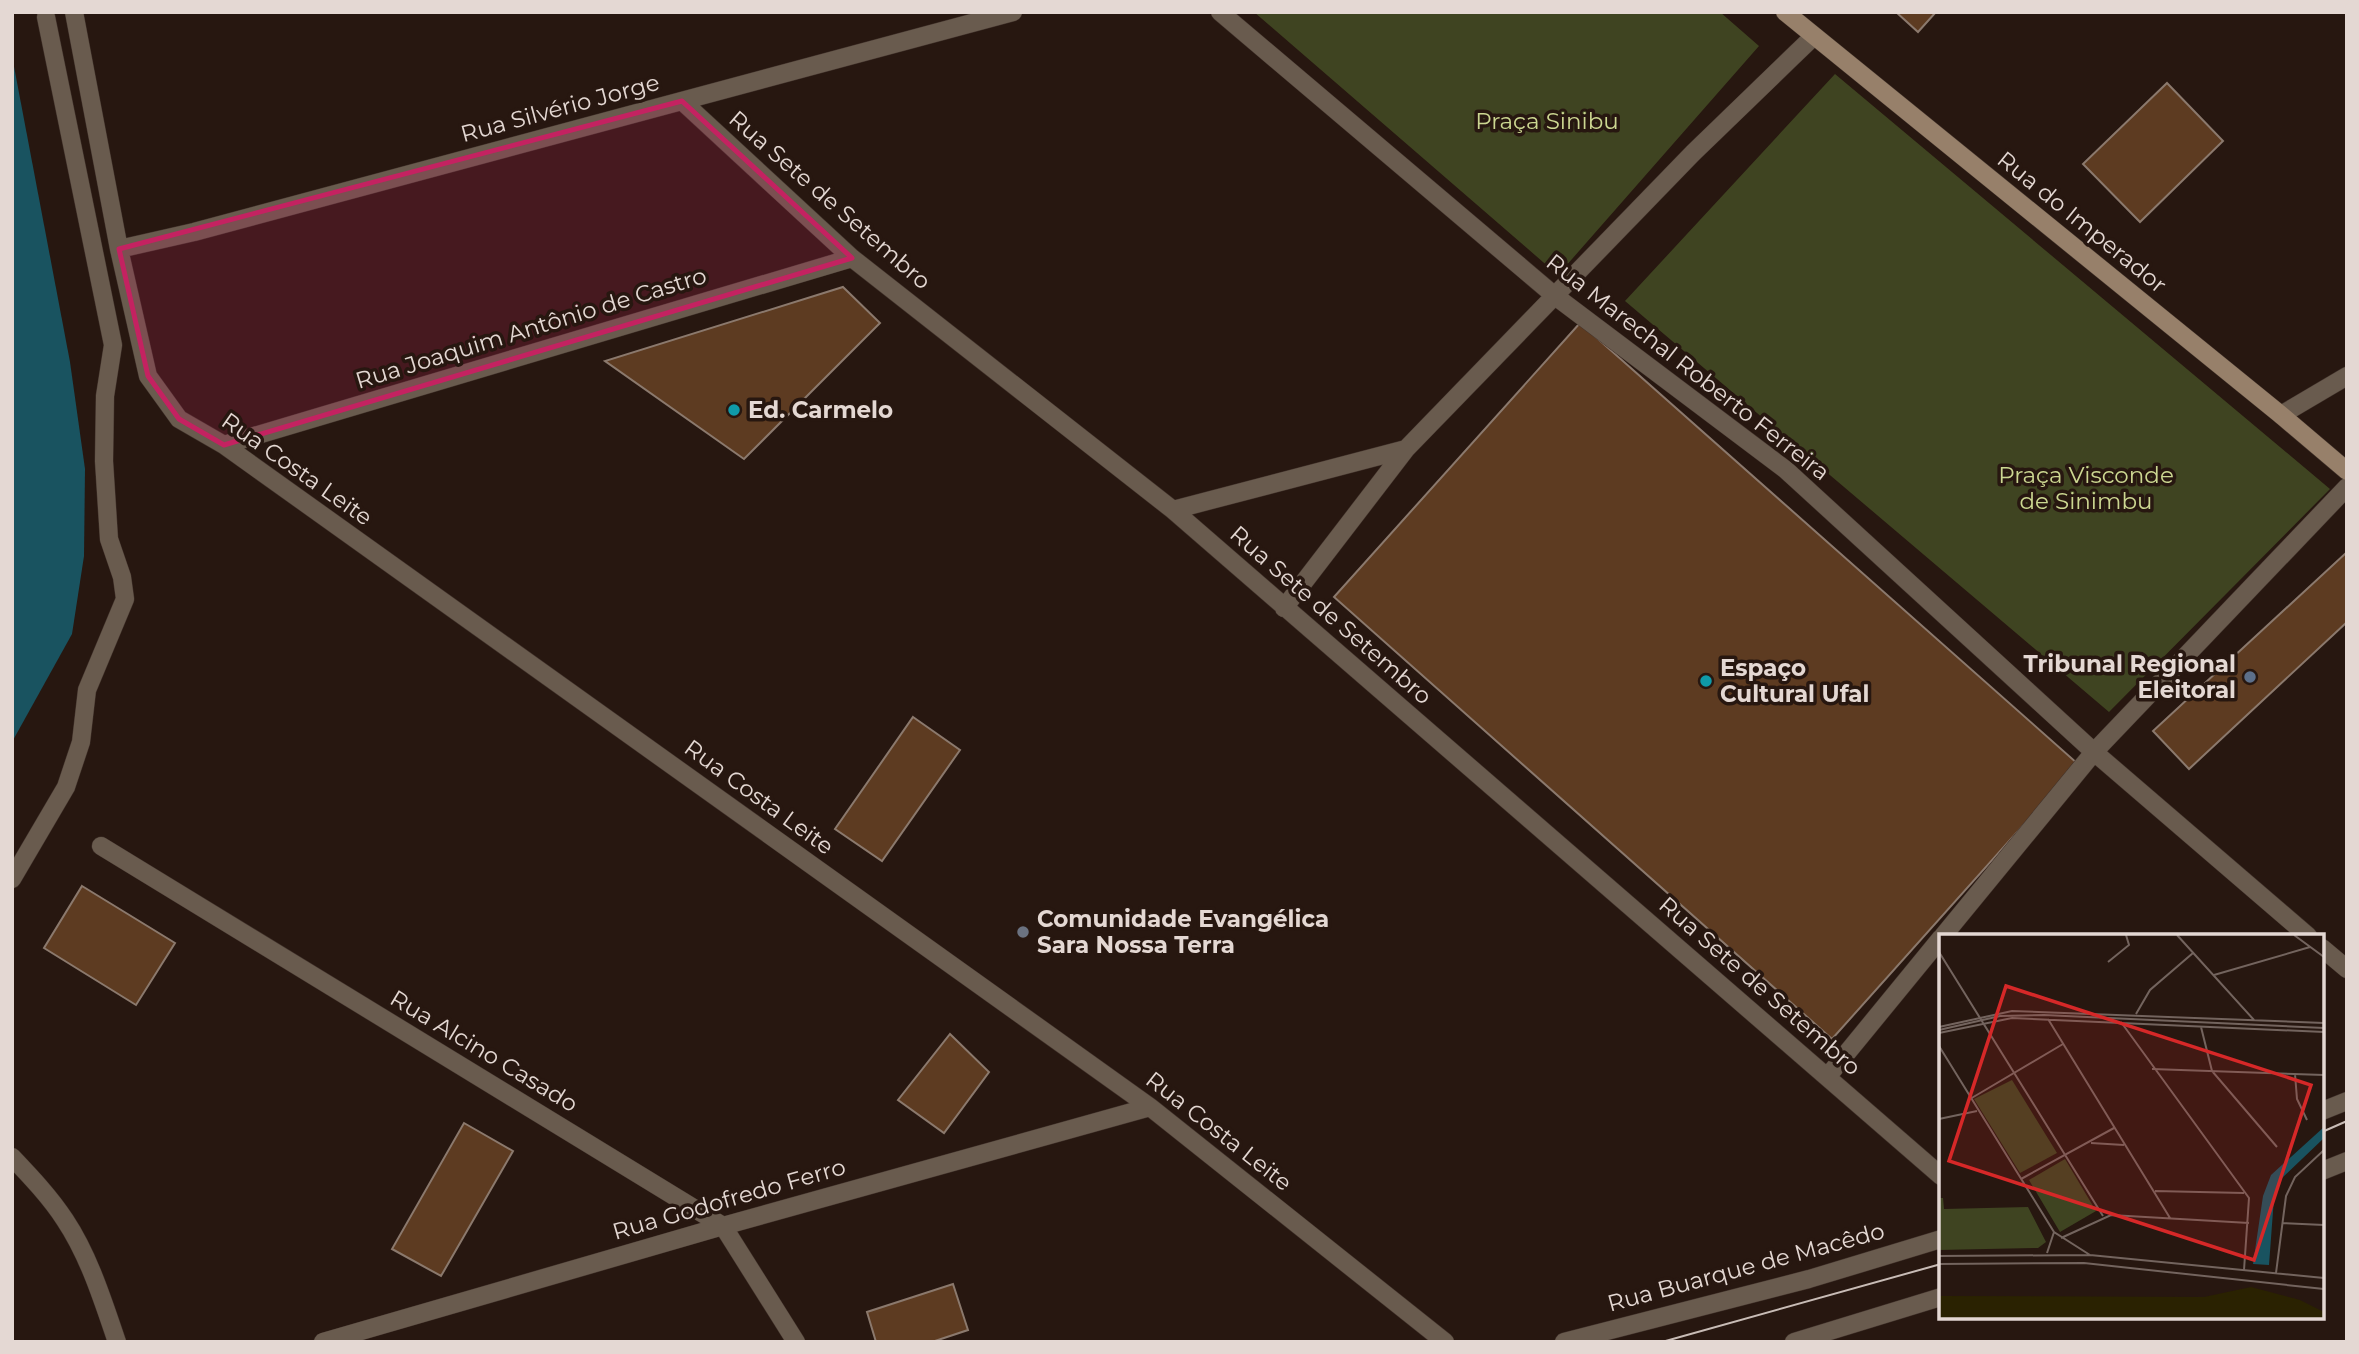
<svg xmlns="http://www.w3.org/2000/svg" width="2359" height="1354" font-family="Montserrat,sans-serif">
<rect width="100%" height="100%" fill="#271710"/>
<path fill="#3f4421" d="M1254,12H1720L1759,46L1558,275Z
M1835,74L2330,489L2109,712L1625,301Z"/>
<path fill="#195360" d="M12,56L70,362L85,469L84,556L72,634L12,742Z"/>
<path fill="#5d3b21" stroke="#8b796d" stroke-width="2" d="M1896,12H1936L1918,32Z
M2167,83L2223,141L2140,222L2083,164Z
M843,287L880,323L744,459L605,361Z
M1580,323L2078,764L1832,1039L1334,597Z
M2347,552V622L2189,769L2153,731Z
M913,717L960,750L882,861L835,829Z
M82,886L175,943L136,1005L44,948Z
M950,1034L989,1072L944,1133L898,1100Z
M464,1123L513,1151L441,1276L392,1249Z
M953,1284L968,1330L932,1342H876L867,1312Z"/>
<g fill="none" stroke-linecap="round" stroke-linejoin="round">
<defs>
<path id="pedestrian" d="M12,879L66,787L81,742L87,690L125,599L122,577L109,539L104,461L105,396L113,345L46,17"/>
<path id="minor" d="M74,12L119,249L148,376L179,419L224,445L1150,1107L1445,1342
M1220,12L1555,296L1786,470L2094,752L2308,936
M682,101L852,258L1173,510L1941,1176
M119,249L194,232L1013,12
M2281,415L2347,376
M224,445L852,258
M1173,510L1406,449
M1284,608L1406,449L1693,153L1814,36
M101,846L723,1226L796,1342
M1943,936L2094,752L2347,487
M2322,948L2347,969
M1828,1076L1941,938
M12,1157C31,1177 50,1197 65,1220C89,1256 103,1301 117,1342
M323,1342L723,1226L1150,1107"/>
<path id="tertiary" d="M2322,1111L2347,1101
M2322,1171L2347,1161
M1564,1342L1809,1279L1941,1239
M1794,1342L1941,1297"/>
<path id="secondary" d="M1785,12L2281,415L2347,471"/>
</defs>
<use href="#pedestrian" stroke="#41322b" stroke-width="19"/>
<use href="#minor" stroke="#41322b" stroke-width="19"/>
<use href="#tertiary" stroke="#41322b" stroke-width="19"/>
<use href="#secondary" stroke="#41322b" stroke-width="19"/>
<use href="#pedestrian" stroke="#695b4e" stroke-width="18"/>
<use href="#minor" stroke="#695b4e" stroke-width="18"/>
<use href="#tertiary" stroke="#695b4e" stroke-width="18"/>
<use href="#secondary" stroke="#97806a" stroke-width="18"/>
<path stroke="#c8bcb6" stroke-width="2" d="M2322,1132L2347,1121
M1662,1342L1941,1264"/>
</g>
<path fill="#c42261" fill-opacity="0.2" stroke="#c42261" stroke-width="5" stroke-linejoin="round" d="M682,101L852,258L224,445L179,419L148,376L119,249Z"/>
<g fill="#0f9aa8" stroke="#271710" stroke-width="2.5">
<circle cx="734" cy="410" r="7"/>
<circle cx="1706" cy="681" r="7"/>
</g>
<circle fill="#5c6f8a" stroke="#271710" stroke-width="2.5" cx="2250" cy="677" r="7"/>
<circle fill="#6b7280" stroke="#271710" stroke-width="2.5" cx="1023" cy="932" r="7"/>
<g text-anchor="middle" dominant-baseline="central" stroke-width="7" stroke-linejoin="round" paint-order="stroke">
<g font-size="23" fill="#e4d8d3" stroke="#271710">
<text transform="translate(560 108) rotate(-15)">Rua Silvério Jorge</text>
<text transform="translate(830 200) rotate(41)">Rua Sete de Setembro</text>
<text transform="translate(2082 222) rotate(39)">Rua do Imperador</text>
<text transform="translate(531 328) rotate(-17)">Rua Joaquim Antônio de Castro</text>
<text transform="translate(1688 367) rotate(38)">Rua Marechal Roberto Ferreira</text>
<text transform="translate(297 469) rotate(35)">Rua Costa Leite</text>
<text transform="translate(1331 615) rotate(41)">Rua Sete de Setembro</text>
<text transform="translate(759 797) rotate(36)">Rua Costa Leite</text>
<text transform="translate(1760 986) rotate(41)">Rua Sete de Setembro</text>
<text transform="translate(484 1051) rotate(31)">Rua Alcino Casado</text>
<text transform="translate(1219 1131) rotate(38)">Rua Costa Leite</text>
<text transform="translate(729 1199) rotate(-16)">Rua Godofredo Ferro</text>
<text transform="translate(1746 1267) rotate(-15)">Rua Buarque de Macêdo</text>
</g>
<g font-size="23" fill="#ccd791" stroke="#271710">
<text x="1547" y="121">Praça Sinibu</text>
<text x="2086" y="475">Praça Visconde<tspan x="2086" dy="26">de Sinimbu</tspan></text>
</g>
<g font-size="23" font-weight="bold" fill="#e4d8d3" stroke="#271710" text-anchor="start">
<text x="748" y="410">Ed. Carmelo</text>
<text x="2236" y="664" text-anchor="end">Tribunal Regional<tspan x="2236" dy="26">Eleitoral</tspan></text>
<text x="1720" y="668">Espaço<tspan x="1720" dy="26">Cultural Ufal</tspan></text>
<text x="1037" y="919">Comunidade Evangélica<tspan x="1037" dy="26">Sara Nossa Terra</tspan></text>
</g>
</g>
<g transform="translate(1939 934)">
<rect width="385" height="385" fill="#271710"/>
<path d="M73,146L118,219L81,239L35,165ZM126,225L157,277L121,298L90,246ZM0,264H4L5,275L89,273L107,308L99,314L0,316Z" fill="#3f4421"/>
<path d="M312,353L361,366L385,378V384H0V362L265,363Z" fill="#2a2201"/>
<path d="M385,193V204L342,245L335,264L330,331L314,330L324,262L332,241Z" fill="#195360"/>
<path fill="none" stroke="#73645e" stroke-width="2" d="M238,1L315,86M355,1L385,23M0,18L164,282M169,28L190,11L187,1M275,41L371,13M197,80L211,56L254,19M109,85L231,284M182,88L310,264L305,336M0,93L73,77L385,89M262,93L273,137L338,213M0,96L61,82L105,81L385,94M0,99L73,84L385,98M0,112L115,298L151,321M213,135L385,141M356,140L358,165L368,186M31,165L124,110M0,185L38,177M152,209L185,211M82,245L175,194M216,257L305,259M343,289L385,291M122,304L172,281L310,289M108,319L115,298M0,322L151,321L385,344M0,330L145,329L385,355M337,339L347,262L356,243L385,216"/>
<path fill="#d62828" fill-opacity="0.15" stroke="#d62828" stroke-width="3.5" d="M67,52L372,151L315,326L10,227Z"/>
<rect width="385" height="385" fill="none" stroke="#e4d8d3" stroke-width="3.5"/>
</g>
<rect width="2359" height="1354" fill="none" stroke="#e4d8d3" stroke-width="28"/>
</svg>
